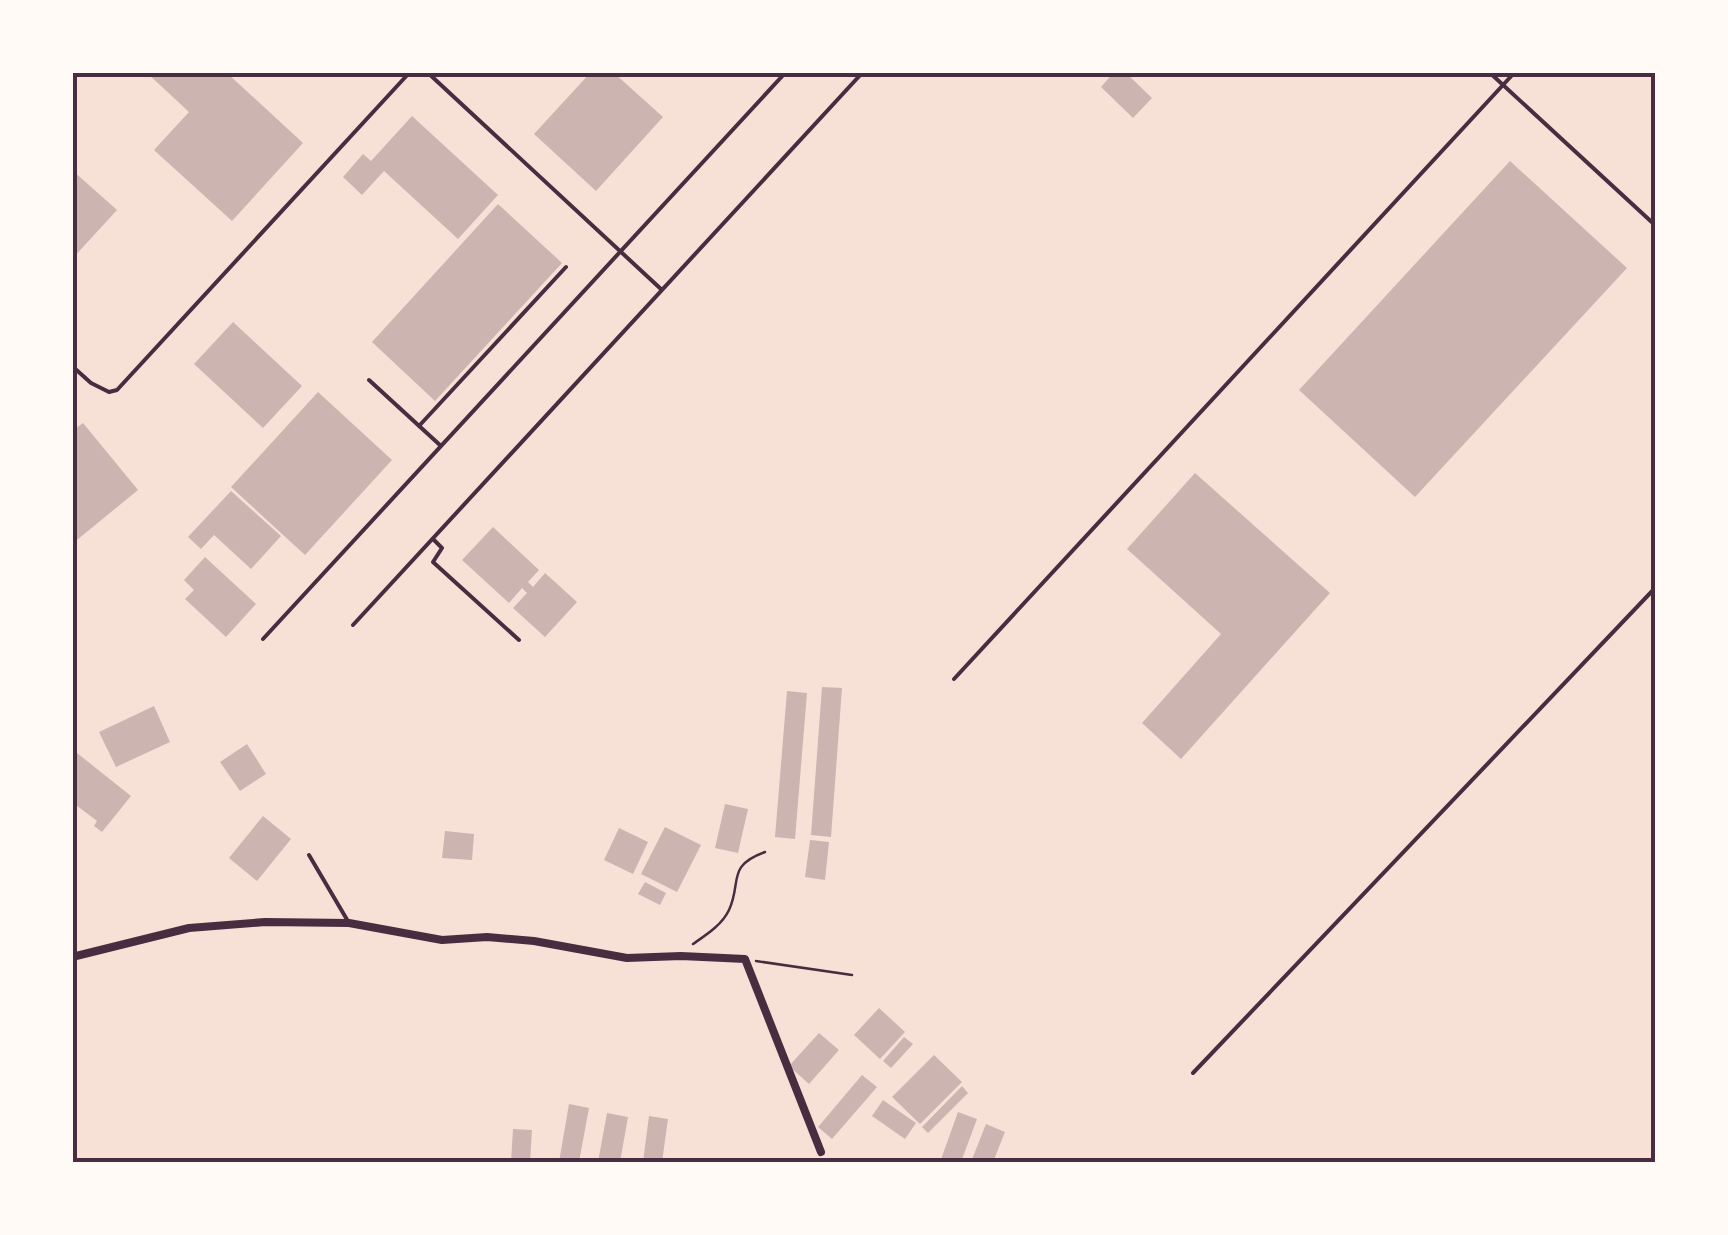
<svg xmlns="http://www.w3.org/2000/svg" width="1728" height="1235" font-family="Commissioner,sans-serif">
<rect width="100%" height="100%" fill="#f7e1d7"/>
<path fill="#ccb4b1" d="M146,72H226L303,143L232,221L154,150L189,112Z
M591,72H613L663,117L596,191L534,134Z
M1114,72H1125L1152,98L1133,118L1101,87Z
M412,116L498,195L458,239L384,171L362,195L343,177L363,154L371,161Z
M1510,161L1627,268L1415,497L1299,390Z
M72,170L117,210L72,259Z
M498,204L562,263L435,401L372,342Z
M233,322L302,386L263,428L194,364Z
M318,392L392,460L305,555L231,487Z
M83,423L138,490L72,544V431Z
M1195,473L1330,593L1181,759L1142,723L1221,634L1127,549Z
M231,491L281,536L251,569L214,535L201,549L188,537Z
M493,527L539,570L528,582L533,587L545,573L577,602L545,637L513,608L527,593L522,588L509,603L462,560Z
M205,557L256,604L226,637L185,599L194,590L184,580Z
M822,687L842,688L831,837L811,835Z
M787,691L807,693L795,839L775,837Z
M154,706L170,742L116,767L99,732Z
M247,744L266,774L240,791L220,762Z
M72,749L131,796L102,832L94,826L97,821L72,802Z
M725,804L748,809L738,853L715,848Z
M263,816L291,839L257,881L229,858Z
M665,827L701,845L677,892L641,874Z
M619,828L648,842L633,874L604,860Z
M445,831L474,834L472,860L442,858Z
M810,840L829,842L825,880L805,877Z
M645,882L666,893L660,905L638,894Z
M879,1008L905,1032L880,1059L854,1035Z
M819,1033L839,1050L809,1084L789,1066Z
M904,1037L913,1044L891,1068L883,1061Z
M934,1055L962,1082L920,1124L892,1097Z
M862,1075L877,1087L832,1139L818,1127Z
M962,1086L968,1093L928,1133L922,1127Z
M883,1100L916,1123L905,1139L872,1116Z
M569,1104L589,1108L579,1162H559Z
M958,1112L977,1119L961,1162H940Z
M607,1113L628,1117L620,1162H598Z
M649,1116L668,1119L662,1162H643Z
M986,1124L1005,1132L993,1162H971Z
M513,1129L532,1130L530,1162H511Z"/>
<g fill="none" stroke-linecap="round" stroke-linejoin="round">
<path stroke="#4a2c40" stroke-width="2.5" d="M693,944C706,935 722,925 729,910C742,882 726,866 765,852
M756,961L852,975"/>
<path stroke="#4a2c40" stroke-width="4" d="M427,72L662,290
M1489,72L1656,226
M72,366L91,383L109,392L117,390L410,72
M369,380L441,446
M419,426L566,267
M433,539L442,548L433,562L519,640
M353,625L863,72
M263,639L786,72
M954,679L1515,72
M309,855L349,923
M1193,1073L1656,587"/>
<path stroke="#4a2c40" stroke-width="8" d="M72,957L189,928L265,922L349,923L442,940L487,937L534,941L627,958L681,956L745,959L821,1152"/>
</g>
<rect width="1728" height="1235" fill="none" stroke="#fffaf5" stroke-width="150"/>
<rect x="75" y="75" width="1578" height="1085" fill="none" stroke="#4a2c40" stroke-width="4"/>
</svg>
